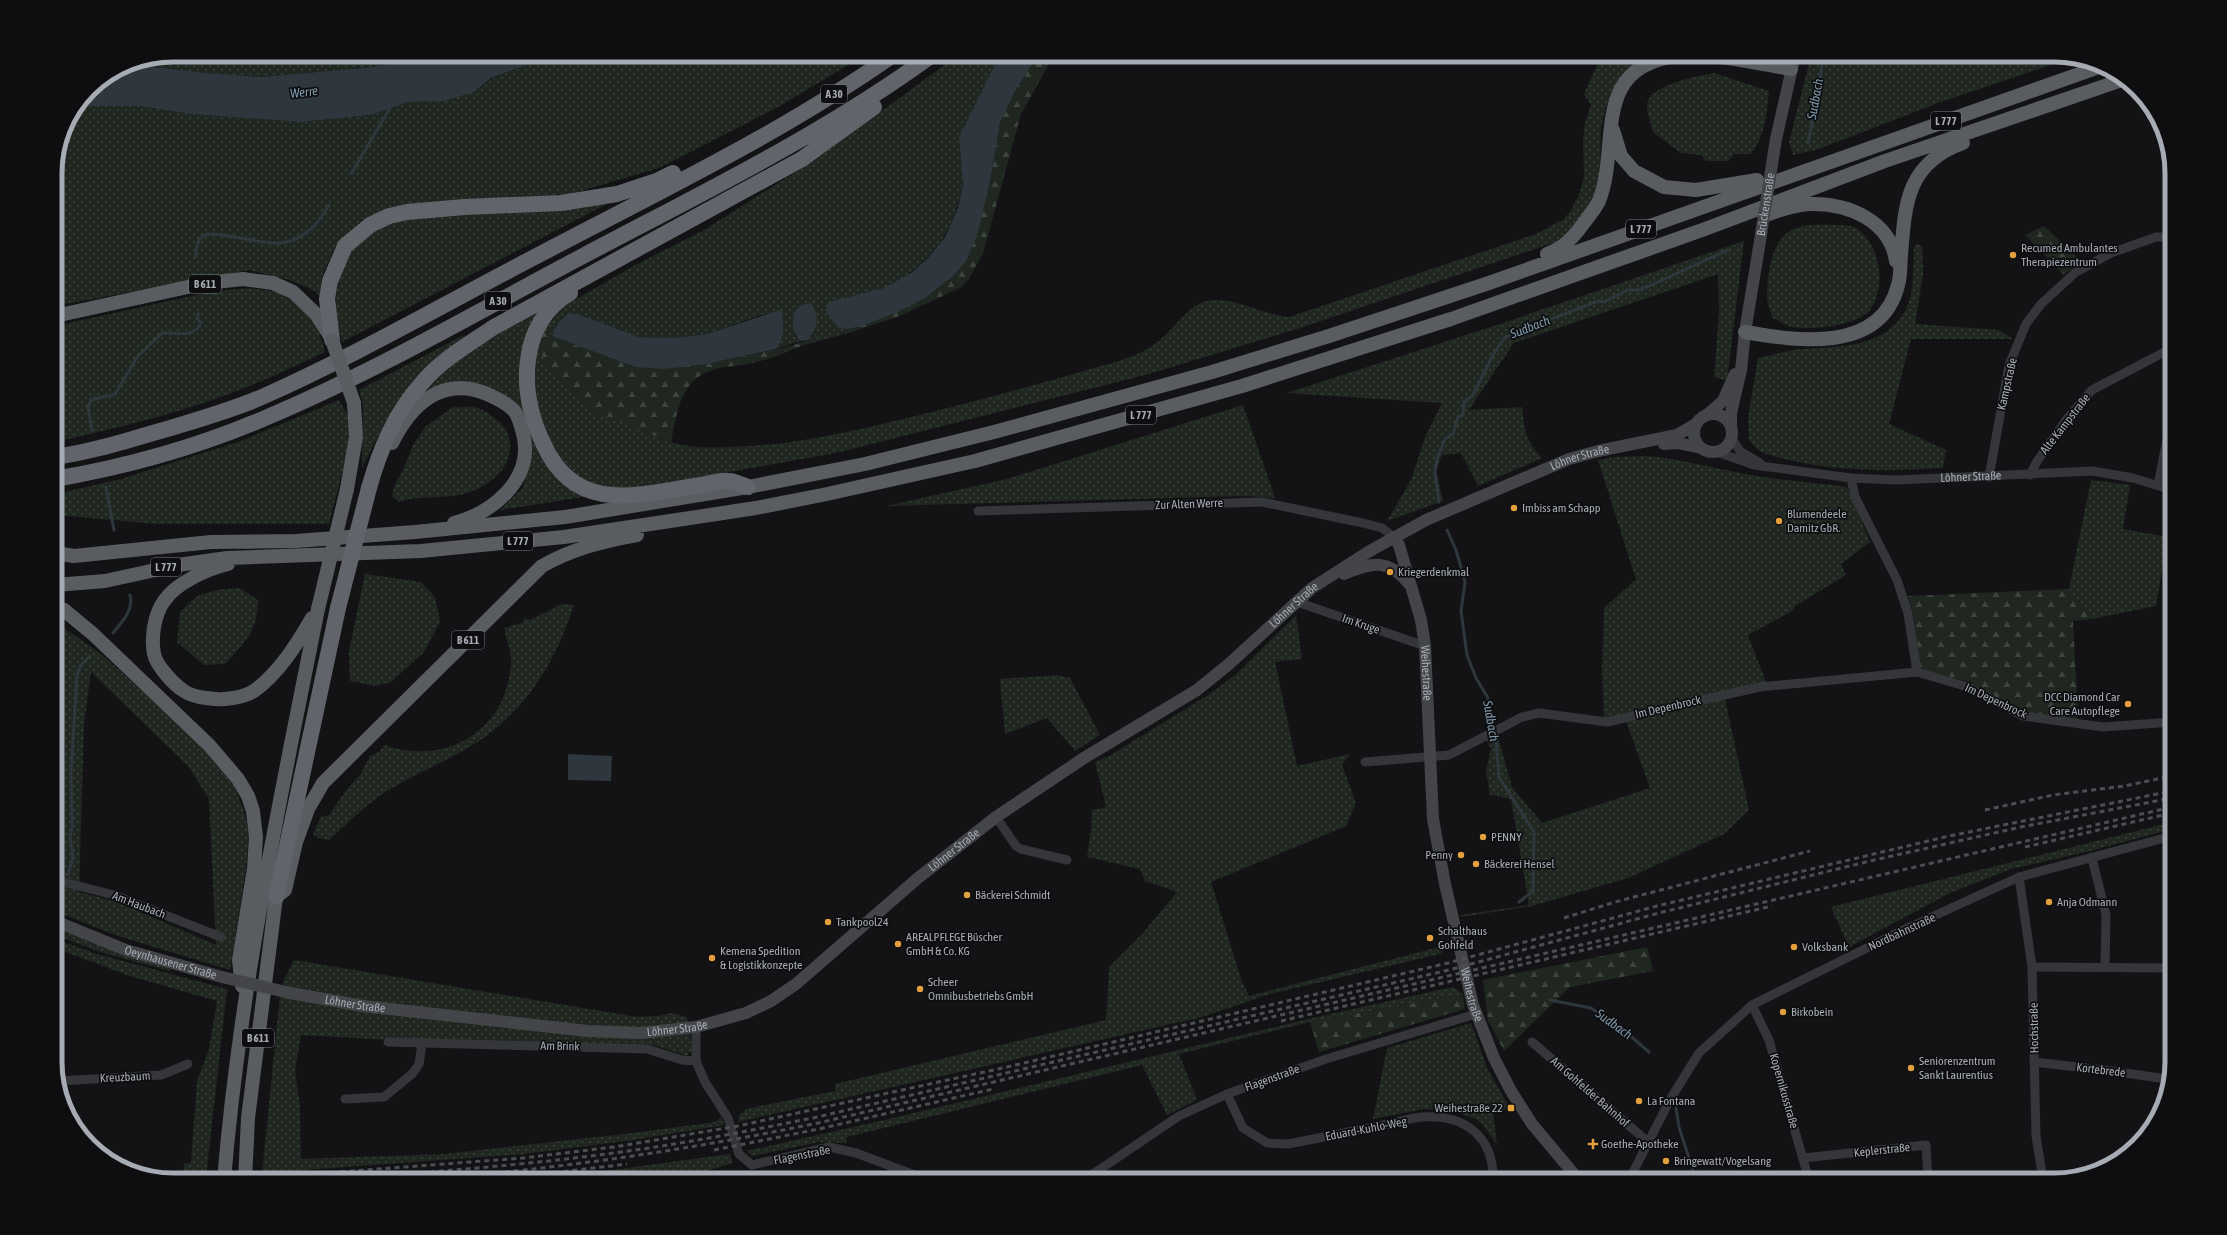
<svg xmlns="http://www.w3.org/2000/svg" width="2227" height="1235" font-family="'Asap Condensed',sans-serif">
<defs>
<pattern id="grass-dots" width="8" height="8" patternUnits="userSpaceOnUse"><rect width="8" height="8" fill="#202720"/><path d="M2 2h.1M6 6h.1" fill="none" stroke="#3d443e" stroke-width="1.8" stroke-linecap="round"/></pattern>
<pattern id="forest-firs" width="22" height="20" patternUnits="userSpaceOnUse"><rect width="22" height="20" fill="#202720"/><path d="M5 1l3.5 6h-7zM16 11l3.5 6h-7z" fill="#3d443e"/></pattern>
</defs>
<rect width="100%" height="100%" fill="#131315"/>
<path fill="url(#grass-dots)" fill-rule="evenodd" d="M173,55H425L373,67L261,77L207,73L129,64Z
M565,55H874L863,56L778,107L659,168L570,194L429,202L391,207L363,219L346,234L334,249L322,276L320,296L315,291L290,280L249,270L55,306V166L64,128L78,106H139L191,114L301,122L371,115L408,102L445,101L474,92L491,79L544,59Z
M958,55H1008L993,68L962,131C956,149 965,167 962,186C956,231 926,269 884,288C866,296 845,300 826,307L825,310L838,328L847,329L848,333L811,343L808,340L815,332L794,334L800,341L776,349C785,338 784,326 782,312L761,315L707,334L674,338L639,337L580,315L564,318L558,323L552,336L544,331L561,308L637,264L704,230L816,159Z
M1604,55H1648L1626,72L1606,106L1601,128L1600,175L1597,193L1575,228L1553,243L1297,329L1149,374L836,453L633,489C617,489 596,489 582,480C576,475 568,467 562,461C551,448 532,396 532,379C531,367 535,354 540,343L546,368C585,394 625,429 671,442C690,448 710,448 729,447C786,446 840,434 895,421C971,403 1047,382 1122,360C1136,355 1148,350 1160,340C1179,325 1190,298 1218,300C1243,301 1265,315 1289,317L1536,234L1564,219L1572,209L1580,192L1584,177L1583,139L1585,123L1591,105L1584,94L1599,61Z
M1779,55H2054L2068,59L1938,103L1816,150L1793,155L1789,142L1810,60Z
M1714,73L1769,91C1767,113 1765,136 1751,154H1734L1728,161H1706L1701,155L1681,153L1653,132C1651,124 1647,113 1647,105C1648,85 1698,76 1714,73Z
M607,204L342,342L334,309L339,279L351,250L375,229L407,218Z
M1839,225C1844,226 1852,225 1856,228C1881,244 1887,289 1869,311C1856,326 1811,330 1792,327C1786,326 1779,321 1773,318C1771,312 1767,304 1767,297C1767,277 1771,241 1790,231C1803,223 1824,225 1839,225Z
M1744,241L1727,381L1714,377L1719,313L1718,274L1514,343L1469,410L1522,407C1525,430 1525,440 1542,458L1478,486L1461,453L1442,455L1436,471L1443,501L1387,521L1411,480L1425,437L1442,403L1287,393L1503,323Z
M1917,244L1922,246L1923,274L1915,324L1999,330L2013,339H1911L1889,424L1946,450L1943,468C1892,471 1840,472 1789,460C1779,457 1769,456 1760,451C1756,448 1752,444 1749,440L1748,418L1758,358C1770,356 1782,352 1794,350C1832,345 1884,352 1906,309C1915,291 1913,266 1914,246Z
M248,288L274,291L299,304L316,321L325,352C301,363 277,375 252,385C189,411 122,427 55,442V326L210,292Z
M555,297L529,334L532,428L540,455L555,476L590,496L500,510L522,489L530,465L532,448L529,428L501,394L477,383H452L421,394L458,357Z
M464,335L465,336L401,401L385,423L362,468L363,404L359,390Z
M339,400L348,416L350,442L329,524H158L55,515V494L121,479L241,441Z
M1243,405L1275,498L1243,496L886,506L1007,479Z
M453,407C460,408 468,406 474,407C485,410 503,422 507,432C521,466 484,493 453,496C434,498 417,496 399,502L392,496L394,487L405,466L413,445L425,427Z
M1646,456C1684,459 1719,470 1757,476C1787,481 1817,483 1847,487L1870,542L1841,564L1846,575L1795,606L1792,611L1748,635L1769,690L1725,699L1749,810L1724,834L1628,878L1532,906L1461,917L1460,915L1529,905L1511,799L1490,795L1486,772L1491,748L1486,740L1497,733L1512,787L1542,823L1650,788L1626,721L1604,724L1602,669L1604,608L1636,579L1598,460L1615,457Z
M2091,480L2130,485L2123,529L2168,537L2156,606L2092,619L2069,589Z
M365,574L421,582L435,597L440,622L424,652L391,682L376,686L350,681L349,651Z
M239,588L258,600C257,632 246,641 225,664L204,665L177,642L180,612L197,596L217,590Z
M562,604L574,605C557,656 533,700 490,733C459,757 420,770 387,791C365,805 348,823 329,840L318,838L313,834L321,817L329,815L348,788L360,775L370,756L379,752L384,745C446,767 509,730 511,661C511,651 506,638 504,628L524,622L523,618L530,620Z
M1296,615L1302,659L1275,662L1297,766L1350,754L1342,765L1356,803L1346,826L1211,882L1242,982L1249,996L1451,944L1440,954L1270,994L1202,1017L738,1122L739,1116L746,1109L835,1091V1084L1106,1020L1109,967L1142,934L1177,892L1145,881L1140,869L1087,857L1091,830L1092,810L1106,807L1095,762L1111,755L1211,693L1235,675Z
M55,622L100,653L158,705L201,746L235,787L244,811L249,833L246,868L230,970L118,936L55,911V887L60,888L65,742L55,733ZM91,672L188,766L209,799L216,945L115,901L79,892L84,724Z
M1057,675L1070,678L1100,735L1075,751L1047,718L1005,734L1000,679Z
M2172,822V829L2090,851L2011,869L1950,893L1849,947L1831,907Z
M55,928L170,969L169,971L97,951L55,935Z
M55,939L97,954L227,989L206,1177L173,1180L160,1176L183,1175L184,1163H191L197,1081L209,1049L217,1001L130,976L55,948Z
M294,960L637,1017L658,1016L672,1013L687,1017L692,1050L687,1056L654,1045L391,1040L301,1035L295,1071L300,1105L301,1159L445,1154L633,1133L715,1122L721,1117L724,1125L633,1140L524,1154L262,1173L281,986Z
M1453,987L1463,994L1310,1022L1179,1054L1197,1100L1167,1115L1142,1065L847,1137L846,1143L819,1142L752,1156L746,1151L876,1122L1317,1017Z
M1471,1023L1488,1070L1510,1108L1493,1113L1497,1145L1482,1124L1476,1119L1449,1110L1424,1109L1373,1119L1387,1048Z
M61,1088H66L74,1124L71,1121Z
M730,1154L733,1163L685,1177L662,1180H539Z"/>
<path fill="url(#forest-firs)" d="M1038,55H1054L1021,114L983,253L969,279L960,288L897,317L848,333L847,329L895,313L984,204L991,177L1000,123L1014,93Z
M2044,226L2081,261L2064,275L2025,235Z
M544,331L552,336L635,367L706,364L787,347L808,340L811,343C792,349 775,358 756,362C744,365 731,366 719,368C680,377 678,409 671,442L592,412L545,368L540,343Z
M2069,589L2092,619L2073,621L2078,719L2024,714L1970,682L1920,669L1913,612L1908,596Z
M1647,947L1653,971L1570,987L1504,1051L1488,1020L1483,980Z
M1463,994L1465,1009L1319,1052L1310,1022Z"/>
<path fill="#2e373d" d="M425,55H565L544,59L491,78L474,92L445,101L408,102L371,115L301,122L191,114L139,106H78L90,89L129,64L207,73L261,77L373,67Z
M1008,55H1038L1014,93L1000,123L991,177L977,236L966,261L953,276L925,298L895,313L862,326L847,329L838,328L825,310L829,302L884,288L911,273L927,259L945,237L958,208L963,184L959,137L993,68Z
M811,303C821,316 817,329 808,340L800,341C789,327 789,305 811,303Z
M780,310L782,312C784,326 785,338 776,349L706,364L664,369L635,367L552,336L558,323L569,313L580,315L639,337L674,338L707,334Z
M568,754L612,756L611,781L568,780Z"/>
<g fill="none" stroke-linecap="round" stroke-linejoin="round">
<path stroke="#2e373d" stroke-width="3" d="M1808,143L1819,89L1823,55
M351,174L390,108
M196,256C196,249 197,239 205,235C214,230 263,245 280,243C303,241 319,223 329,205
M92,431L88,407L91,400L115,394L138,356L162,333C176,333 197,338 201,322L197,319L198,314
M106,487L114,530
M1439,502L1435,472L1437,459L1445,439L1453,434L1458,417L1463,415L1464,402L1473,395L1493,355L1505,337L1598,301L1604,302L1628,290H1638L1649,286L1728,250
M1447,530L1456,550L1465,582L1461,611L1467,655L1476,678L1488,698L1491,725L1496,740L1499,777L1534,832L1533,891L1519,902
M113,633C122,622 134,610 130,595
M68,875L73,857L70,837L72,828L71,772L77,675L81,665L90,656
M1550,1000L1591,1008L1627,1033L1649,1052
M1676,1108L1679,1127L1696,1180"/>
<g stroke="#35363a" stroke-width="9">
<path d="M1731,437L1740,451L1760,463"/>
<path id="s1" d="M1717,452L1754,465L1851,478L1896,480L2092,471L2133,478L2172,490"/>
<path d="M2030,475L2036,463L2066,420L2092,390L2172,348"/>
<path d="M1989,477L2009,365L2026,324L2041,304L2076,272L2111,253L2156,237H2172"/>
<path d="M1851,478L1855,497L1897,580L1908,613L1917,672"/>
<path d="M2158,485L2172,414"/>
<path d="M978,511L1262,502L1363,523L1382,528L1394,537"/>
<path d="M1297,602L1425,646"/>
<path d="M1365,762L1449,755L1522,717L1539,713L1607,722L1759,687L1917,672L1968,687L2023,716L2103,727L2172,722"/>
<path d="M996,817L1016,846L1021,849L1067,860"/>
<path d="M2092,858L2106,915L2105,967"/>
<path d="M2019,877L2032,967L2036,1136L2043,1180"/>
<path d="M55,880L114,895L221,937"/>
<path d="M2032,967L2172,968"/>
<path d="M1752,1005L1769,1040L1809,1180"/>
<path d="M696,1027V1061L705,1082L728,1118L739,1154L752,1165L829,1147L856,1153L928,1180"/>
<path d="M388,1042L647,1049L682,1060L696,1061"/>
<path d="M1532,1042L1648,1142"/>
<path d="M2034,1062L2104,1070L2167,1079"/>
<path d="M59,1081L161,1075L188,1064"/>
<path d="M1227,1094L1243,1128L1267,1143L1288,1144C1315,1139 1342,1133 1369,1128C1386,1125 1404,1119 1422,1117C1464,1114 1494,1136 1493,1180"/>
<path d="M345,1099L384,1097L395,1088L413,1073L419,1064L422,1044"/>
<path d="M1803,1158L1926,1145L1928,1180"/>
<path d="M1084,1180L1179,1116L1227,1094L1326,1059L1476,1014"/>
<path d="M1629,1180L1671,1098L1699,1053L1752,1005L1901,931L2019,877L2172,836"/>
</g>
<g stroke="#434549" stroke-width="12">
<path d="M1776,139L1795,55"/>
<circle cx="1713" cy="433" r="19"/>
<path d="M1708,414L1723,401L1735,374"/>
<path d="M1731,426V413L1741,370L1745,332L1760,241"/>
<path d="M1664,444L1678,443L1701,448"/>
<path id="s2" d="M1394,537L1399,545L1421,620L1425,646L1433,819L1445,884L1473,1005L1494,1058L1511,1091L1532,1124L1579,1180"/>
<path d="M1344,574C1372,562 1389,558 1410,585"/>
<path id="s3" d="M55,921L126,950L222,977"/>
<path id="s4" d="M290,993L363,1006L588,1031L641,1033L696,1027L746,1013L771,1001L796,984L918,878L996,817L1084,758L1197,690L1229,664L1312,588L1368,552L1426,520L1569,459L1598,451L1677,435L1696,424"/>
</g>
<path stroke="#595c61" stroke-width="14" d="M1613,130L1621,156L1634,171L1664,187L1696,190L1757,180
M1766,215C1779,210 1796,205 1810,204C1847,203 1890,220 1896,261
M1547,254C1563,248 1573,238 1583,224C1588,217 1595,209 1599,201C1621,145 1589,68 1676,56C1711,52 1756,63 1791,69
M55,316L206,283L243,279L273,283L293,292L316,314L332,339
M1745,332C1796,341 1881,354 1898,285C1901,276 1900,265 1901,255C1905,203 1907,163 1963,143
M392,443C411,405 442,375 487,394C496,398 509,404 515,412C520,419 522,430 524,438C532,481 492,513 454,523
M347,489L356,437L354,403
M55,553L74,556L211,542L296,541L415,532L565,517L748,487L865,464L994,432L1212,372L1329,336L1486,284L2099,67
M228,564C207,569 176,583 164,601C154,615 151,638 154,654C156,665 174,685 184,691C193,697 205,698 216,699C227,700 244,697 254,691C279,673 297,644 312,618
M55,585L105,581L178,565L227,558L421,551L564,537L756,508L827,494L975,461L1242,386L1451,319L1705,229L1885,161L2122,80
M55,607L64,610L93,634L209,745L238,779L248,796L253,811L256,837L254,869L239,960L242,986
M224,1180C240,987 280,799 318,609
M245,1180L248,1118L276,897L285,890L296,842L308,809L323,783L542,566C572,549 603,541 637,535"/>
<path stroke="#61646a" stroke-width="16" d="M570,293C545,307 531,333 528,360C524,389 531,418 544,445C575,513 635,496 694,486C705,485 720,479 730,481C736,482 742,485 748,487
M332,340L327,299L330,281L345,246L370,225L389,216L407,212L464,207L561,203L617,194L659,180L673,173
M55,457C91,452 125,441 160,431C194,421 230,411 262,397C354,356 441,306 529,260C652,195 779,135 893,55
M55,479C125,467 197,447 263,419C373,373 477,312 583,256C700,194 824,134 932,55
M369,488C380,449 395,413 422,383C441,360 469,344 494,327L802,159L874,107
M276,897L338,608"/>
<path stroke="#4c4e52" stroke-width="3" stroke-dasharray="5 4" stroke-linecap="butt" d="M1985,810L2053,795L2124,786L2172,776
M2025,847L2172,813
M1564,918L1615,902L1810,851
M1281,1021L1772,906
M714,1150L819,1129L993,1089
M233,1180L523,1158L614,1147L738,1126L1007,1067L1448,963L1657,906L1949,836L2172,791
M322,1180C420,1173 517,1166 614,1153C682,1144 749,1131 817,1117L1449,970L1659,913L1870,861L2021,827L2172,798
M415,1180C551,1170 683,1151 818,1123L2172,807
M492,1180L627,1164"/>
<g stroke="#434549" stroke-width="12">
<path id="s5" d="M1760,241L1776,139"/>
<path d="M222,977L290,993"/>
</g>
<path stroke="#595c61" stroke-width="14" d="M332,340L354,403
M318,609L347,489"/>
<path stroke="#61646a" stroke-width="16" d="M338,608L369,488"/>
</g>
<g fill="#e3a03d" stroke="#0e0e10" stroke-width="1.5">
<circle cx="2013" cy="255" r="4"/>
<circle cx="1514" cy="508" r="4"/>
<circle cx="1779" cy="521" r="4"/>
<circle cx="1390" cy="572" r="4"/>
<circle cx="2128" cy="704" r="4"/>
<circle cx="1483" cy="837" r="4"/>
<circle cx="1461" cy="855" r="4"/>
<circle cx="1476" cy="864" r="4"/>
<circle cx="967" cy="895" r="4"/>
<circle cx="2049" cy="902" r="4"/>
<circle cx="828" cy="922" r="4"/>
<circle cx="1430" cy="938" r="4"/>
<circle cx="898" cy="944" r="4"/>
<circle cx="1794" cy="947" r="4"/>
<circle cx="712" cy="958" r="4"/>
<circle cx="920" cy="989" r="4"/>
<circle cx="1783" cy="1012" r="4"/>
<circle cx="1911" cy="1068" r="4"/>
<circle cx="1639" cy="1101" r="4"/>
<rect x="1507" y="1104" width="8" height="8" rx="2"/>
<path d="M1591 1138h4v4h4v4h-4v4h-4v-4h-4v-4h4z"/>
<circle cx="1666" cy="1161" r="4"/>
</g>
<g text-anchor="middle" dominant-baseline="central" stroke-width="3.5" stroke-linejoin="round" paint-order="stroke">
<g fill="#0e0e10" stroke="#787c83" stroke-width="1">
<rect x="821" y="85" width="26" height="18" rx="3"/>
<rect x="1931" y="112" width="30" height="18" rx="3"/>
<rect x="1626" y="220" width="30" height="18" rx="3"/>
<rect x="189" y="275" width="32" height="18" rx="3"/>
<rect x="485" y="292" width="26" height="18" rx="3"/>
<rect x="1126" y="406" width="30" height="18" rx="3"/>
<rect x="503" y="532" width="30" height="18" rx="3"/>
<rect x="151" y="558" width="30" height="18" rx="3"/>
<rect x="452" y="631" width="32" height="18" rx="3"/>
<rect x="242" y="1029" width="32" height="18" rx="3"/>
</g>
<g font-size="11" font-weight="bold" fill="#a6abb4">
<text x="834" y="94">A 30</text>
<text x="1946" y="121">L 777</text>
<text x="1641" y="229">L 777</text>
<text x="205" y="284">B 611</text>
<text x="498" y="301">A 30</text>
<text x="1141" y="415">L 777</text>
<text x="518" y="541">L 777</text>
<text x="166" y="567">L 777</text>
<text x="468" y="640">B 611</text>
<text x="258" y="1038">B 611</text>
</g>
<g font-size="12" fill="#a6abb4" stroke="#0e0e10">
<text stroke="none"><textPath href="#s5" startOffset="37">Brückenstraße</textPath></text>
<text transform="translate(2007 384) rotate(-77)">Kampstraße</text>
<text transform="translate(2065 424) rotate(-52)">Alte Kampstraße</text>
<text stroke="none"><textPath href="#s4" startOffset="1470">Löhner Straße</textPath></text>
<text stroke="none"><textPath href="#s1" startOffset="257">Löhner Straße</textPath></text>
<text transform="translate(1189 504) rotate(-2)">Zur Alten Werre</text>
<text stroke="none"><textPath href="#s4" startOffset="1146">Löhner Straße</textPath></text>
<text transform="translate(1361 624) rotate(19)">Im Kruge</text>
<text stroke="none"><textPath href="#s2" startOffset="141">Weihestraße</textPath></text>
<text transform="translate(1996 701) rotate(25)">Im Depenbrock</text>
<text transform="translate(1668 707) rotate(-13)">Im Depenbrock</text>
<text stroke="none"><textPath href="#s4" startOffset="726">Löhner Straße</textPath></text>
<text transform="translate(139 905) rotate(21)">Am Haubach</text>
<text transform="translate(1902 932) rotate(-25)">Nordbahnstraße</text>
<text stroke="none"><textPath href="#s3" startOffset="123">Oeynhausener Straße</textPath></text>
<text stroke="none"><textPath href="#s2" startOffset="467">Weihestraße</textPath></text>
<text stroke="none"><textPath href="#s4" startOffset="66">Löhner Straße</textPath></text>
<text stroke="none"><textPath href="#s4" startOffset="390">Löhner Straße</textPath></text>
<text transform="translate(2034 1028) rotate(-91)">Hochstraße</text>
<text transform="translate(560 1046) rotate(1)">Am Brink</text>
<text transform="translate(2101 1070) rotate(7)">Kortebrede</text>
<text transform="translate(125 1077) rotate(-3)">Kreuzbaum</text>
<text transform="translate(1272 1078) rotate(-20)">Flagenstraße</text>
<text transform="translate(1784 1091) rotate(74)">Kopernikusstraße</text>
<text transform="translate(1590 1092) rotate(41)">Am Gohfelder Bahnhof</text>
<text transform="translate(1366 1129) rotate(-11)">Eduard-Kuhlo-Weg</text>
<text transform="translate(1882 1150) rotate(-6)">Keplerstraße</text>
<text transform="translate(802 1155) rotate(-11)">Flagenstraße</text>
</g>
<g font-size="12" fill="#a6abb4" stroke="#0e0e10" text-anchor="start">
<text x="2021" y="248">Recumed Ambulantes<tspan x="2021" dy="14">Therapiezentrum</tspan></text>
<text x="1522" y="508">Imbiss am Schapp</text>
<text x="1787" y="514">Blumendeele<tspan x="1787" dy="14">Damitz GbR.</tspan></text>
<text x="1398" y="572">Kriegerdenkmal</text>
<text x="2120" y="697" text-anchor="end">DCC Diamond Car<tspan x="2120" dy="14">Care Autopflege</tspan></text>
<text x="1491" y="837">PENNY</text>
<text x="1453" y="855" text-anchor="end">Penny</text>
<text x="1484" y="864">Bäckerei Hensel</text>
<text x="975" y="895">Bäckerei Schmidt</text>
<text x="2057" y="902">Anja Odmann</text>
<text x="836" y="922">Tankpool24</text>
<text x="1438" y="931">Schalthaus<tspan x="1438" dy="14">Gohfeld</tspan></text>
<text x="906" y="937">AREALPFLEGE Büscher<tspan x="906" dy="14">GmbH &amp; Co. KG</tspan></text>
<text x="1802" y="947">Volksbank</text>
<text x="720" y="951">Kemena Spedition<tspan x="720" dy="14">&amp; Logistikkonzepte</tspan></text>
<text x="928" y="982">Scheer<tspan x="928" dy="14">Omnibusbetriebs GmbH</tspan></text>
<text x="1791" y="1012">Birkobein</text>
<text x="1919" y="1061">Seniorenzentrum<tspan x="1919" dy="14">Sankt Laurentius</tspan></text>
<text x="1647" y="1101">La Fontana</text>
<text x="1503" y="1108" text-anchor="end">Weihestraße 22</text>
<text x="1601" y="1144">Goethe-Apotheke</text>
<text x="1674" y="1161">Bringewatt/Vogelsang</text>
</g>
<g font-size="13" font-style="italic" fill="#7f9bad" stroke="#0e0e10">
<text transform="translate(304 92) rotate(-6)">Werre</text>
<text transform="translate(1815 99) rotate(-80)">Sudbach</text>
<text transform="translate(1530 327) rotate(-21)">Sudbach</text>
<text transform="translate(1491 721) rotate(80)">Sudbach</text>
<text transform="translate(1614 1024) rotate(36)">Sudbach</text>
</g>
</g>
<path d="M0 0H2227V1235H0ZM173 62H2054A111 111 0 0 1 2165 173V1062A111 111 0 0 1 2054 1173H173A111 111 0 0 1 62 1062V173A111 111 0 0 1 173 62Z" fill="#0e0e10" fill-rule="evenodd"/>
<path fill="none" stroke="#a6abb4" stroke-width="5" d="M173 62H2054A111 111 0 0 1 2165 173V1062A111 111 0 0 1 2054 1173H173A111 111 0 0 1 62 1062V173A111 111 0 0 1 173 62Z"/>
</svg>
